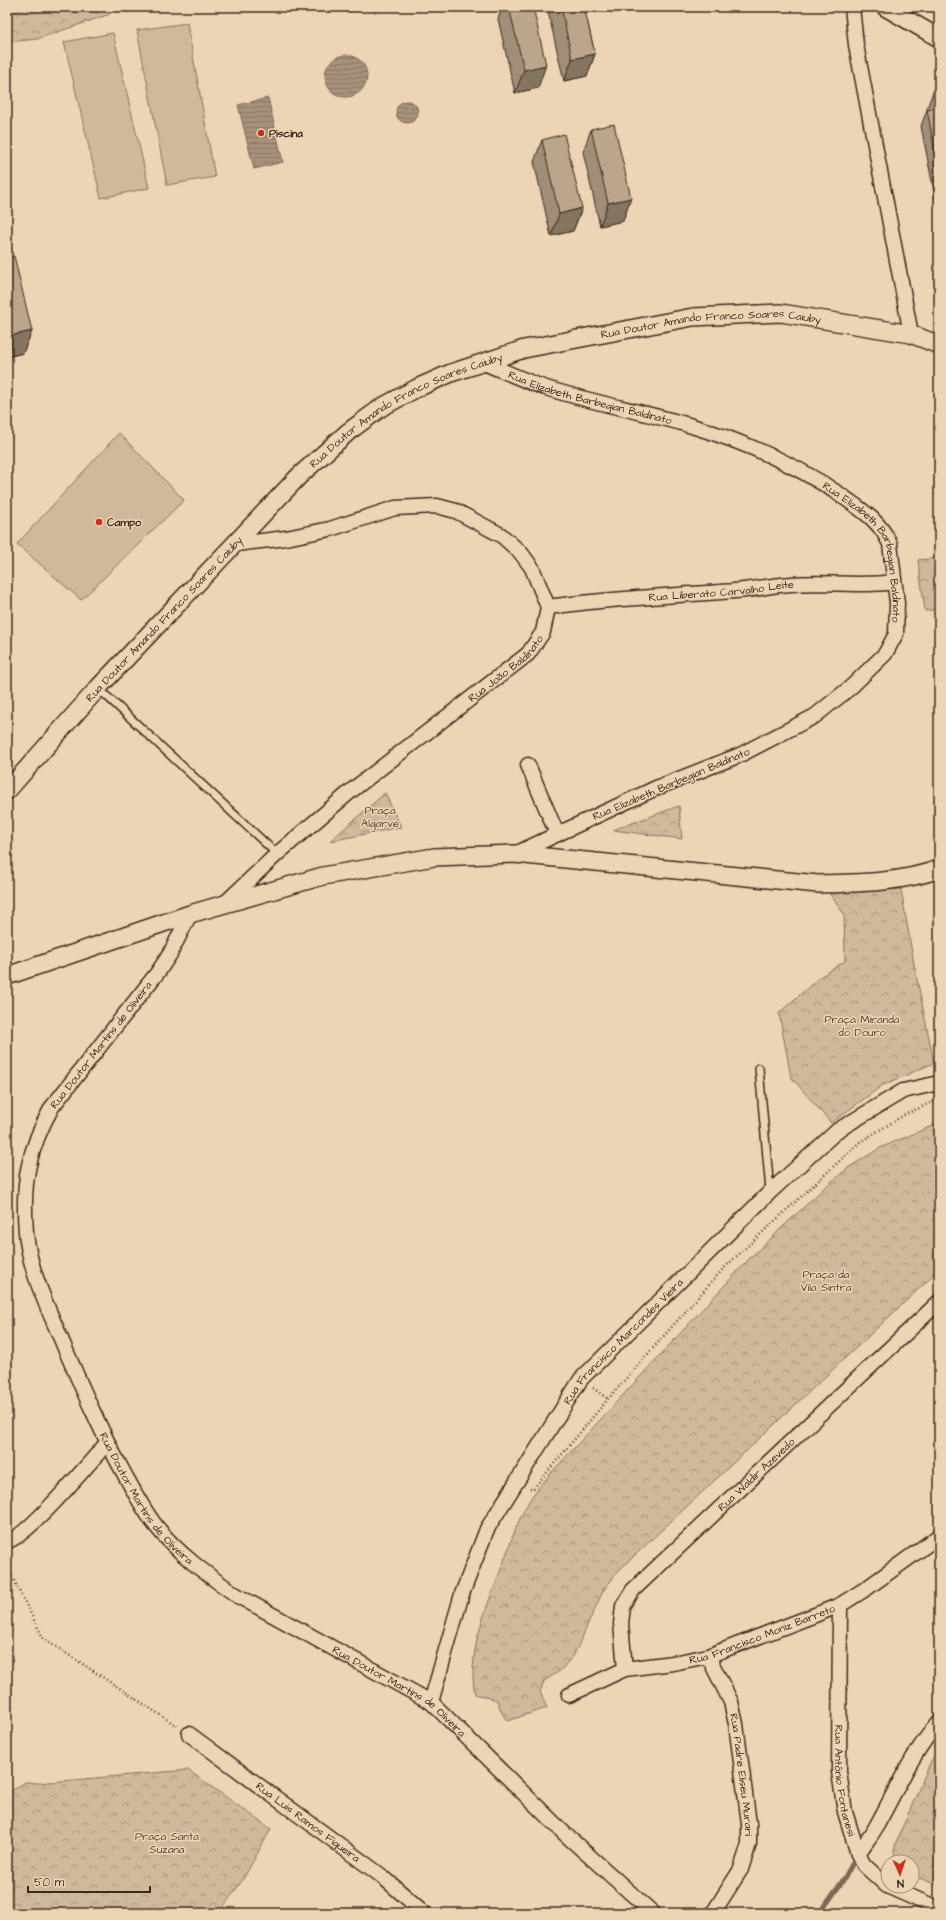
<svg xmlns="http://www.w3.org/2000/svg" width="946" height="1920" font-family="'Architects Daughter',sans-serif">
<defs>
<pattern id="park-crowns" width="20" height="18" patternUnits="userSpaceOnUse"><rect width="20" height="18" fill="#d0b89c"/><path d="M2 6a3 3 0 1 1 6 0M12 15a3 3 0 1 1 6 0" fill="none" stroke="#aa967f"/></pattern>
<pattern id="water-rules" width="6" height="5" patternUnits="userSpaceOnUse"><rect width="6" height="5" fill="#a7917a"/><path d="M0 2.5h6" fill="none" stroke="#897763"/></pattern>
</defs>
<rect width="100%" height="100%" fill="#edd4b5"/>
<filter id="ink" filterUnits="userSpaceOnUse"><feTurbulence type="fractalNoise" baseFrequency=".025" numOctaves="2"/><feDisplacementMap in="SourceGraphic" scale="8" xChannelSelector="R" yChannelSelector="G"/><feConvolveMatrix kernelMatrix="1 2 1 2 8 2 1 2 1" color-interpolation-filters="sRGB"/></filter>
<g filter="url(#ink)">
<path fill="url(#park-crowns)" stroke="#86715d" d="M7,7H111L110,14L37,39L7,42Z
M939,558V609L925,611L918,560Z
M385,793L401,827L330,841Z
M679,806L682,839L613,830Z
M901,889L914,964L934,1063L883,1085L831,1123L791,1077L779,1013L820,977L845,961L844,914L829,893Z
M939,1123V1270L619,1570L603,1591L574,1655L561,1670L544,1681L540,1692L547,1708L507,1721L501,1711L497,1700L475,1694C466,1650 489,1602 504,1561C511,1542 517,1522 527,1505C533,1493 543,1483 551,1473L749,1259L826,1186L848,1168L880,1148Z
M939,1749V1886L912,1875V1862H896L894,1851L896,1842L931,1761Z
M188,1770L271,1829L242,1881L219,1913H7V1794L25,1782L38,1783Z"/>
<path fill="#d0b89c" stroke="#86715d" d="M187,23L215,177L167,185L137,30Z
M113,33L149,188L101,198L64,42Z
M119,433L184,500L81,600L17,544Z"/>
<path fill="url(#water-rules)" stroke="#7c6855" d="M325 76a21 21 0 1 1 42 0a21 21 0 1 1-42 0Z
M268,98L283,162L254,169L238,105Z
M396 112a11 11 0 1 1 22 0a11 11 0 1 1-22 0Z"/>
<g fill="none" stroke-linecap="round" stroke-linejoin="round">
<path stroke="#7c6855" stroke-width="5" d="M820,1913L844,1879L857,1855"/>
<defs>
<path id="service" d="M98,688L277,854
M759,1068L770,1191"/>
<g id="minor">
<path d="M852,7L856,45L911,334"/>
<path id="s1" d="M484,363C504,371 525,381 546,388C594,403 644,412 692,426C744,442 797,465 842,496C862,510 880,521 890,544L897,603L896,634L885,654L851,687L815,716L740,755L656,788L515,854"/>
<path id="s2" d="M548,607C610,598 672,596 734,591C753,590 772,585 791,584C825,581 860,587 894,582"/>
<path d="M528,765L557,834"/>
<path id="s3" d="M223,905L277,854L351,791L528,654L543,632L548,607L532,568L521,553L501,535L456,511L437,506L395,508L330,529L286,538L236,544"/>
<path id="s4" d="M190,914L170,954L158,972L52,1107C28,1150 22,1183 26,1232C29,1271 49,1310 64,1346C83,1390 102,1434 126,1477C135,1493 144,1511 156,1526C178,1554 209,1576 238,1596L431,1702L567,1836L653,1913"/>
<path d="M7,1541C26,1539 91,1461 107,1443"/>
<path id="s5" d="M840,1605L839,1772L845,1812L858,1854L864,1865L887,1886L939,1909"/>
<path id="s6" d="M708,1656L731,1702L736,1724L749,1824V1844L741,1869L713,1913"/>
<path id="s7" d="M625,1669L621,1624L623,1606L633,1590L939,1302"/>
<path id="s8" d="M569,1695L625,1669L673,1663L708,1656L815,1615L840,1605L867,1588L939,1536"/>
<path id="s9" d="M431,1702L462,1594L487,1529L581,1379L771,1191L838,1130L903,1091L939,1083"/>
<path id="s10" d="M189,1734L383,1877L424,1913"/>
<path d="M858,1854C864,1844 872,1835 877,1825C897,1789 912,1753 939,1722"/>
</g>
<g id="tertiary">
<path d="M885,7L939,38"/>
<path id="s11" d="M7,791L98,688L299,476L348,432L382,407L417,388L451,373L524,349L693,317L781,313L911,334L939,345"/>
<path d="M7,976L190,914L323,876L434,857L515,854L818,884C859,883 900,883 939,869"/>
</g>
</defs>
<use href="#service" stroke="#3b2a1e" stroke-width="10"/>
<use href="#minor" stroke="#3b2a1e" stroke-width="17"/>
<use href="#tertiary" stroke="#3b2a1e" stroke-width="20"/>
<path stroke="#3b2a1e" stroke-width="2.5" stroke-dasharray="1 3" stroke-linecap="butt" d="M593,1388L608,1399
M530,1488L533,1489L608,1399L724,1268L860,1142L904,1115L937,1100
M7,1566L43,1638L177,1726"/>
<use href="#service" stroke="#edd4b5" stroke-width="7"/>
<use href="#minor" stroke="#edd4b5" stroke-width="14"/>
<use href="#tertiary" stroke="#edd4b5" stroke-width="17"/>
</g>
<path fill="#a18e78" stroke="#3b2a1e" d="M502,7H533L538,88L515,93L498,19Z
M547,7H584L595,54L587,76L564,81Z
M939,91V217L921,126L927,110V108L933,92Z
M591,129L631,198L623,221L600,226L583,152Z
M542,140L582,208L573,231L551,236L534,162Z
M7,258L32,331L23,353L7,357Z"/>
<path fill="#837461" stroke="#3b2a1e" d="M595,54L587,76L564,81L572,59Z
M546,65L538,88L515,93L524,70Z
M631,198L623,221L600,226L608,203Z
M582,208L573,231L551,236L559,214Z
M32,331L23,353L7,357V341L9,336Z"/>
<path fill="#bba58b" stroke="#3b2a1e" d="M509,7H533L546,65L524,70Z
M561,7H584L595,54L572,59Z
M939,91V172L927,110L936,108L933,92Z
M614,124L631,198L608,203L591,129Z
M564,134L582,208L559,214L542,140Z
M14,256L32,331L9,336L7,327V258Z"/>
</g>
<g fill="#c8321e" stroke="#edd4b5" stroke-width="1.5">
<circle cx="261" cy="133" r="4"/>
<circle cx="99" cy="522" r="4"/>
</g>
<g text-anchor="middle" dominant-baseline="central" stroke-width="3" stroke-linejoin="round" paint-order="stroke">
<g font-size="11" font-weight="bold" fill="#3b2a1e" stroke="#edd4b5" text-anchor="start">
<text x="269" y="133">Piscina</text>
<text x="107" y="522">Campo</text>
</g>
<g font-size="11" fill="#3b2a1e" stroke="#edd4b5">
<text stroke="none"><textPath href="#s11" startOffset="881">Rua Doutor Amando Franco Soares Caiuby</textPath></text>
<text stroke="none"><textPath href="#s1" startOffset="112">Rua Elizabeth Barbegian Baldinato</textPath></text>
<text stroke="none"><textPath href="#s11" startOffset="557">Rua Doutor Amando Franco Soares Caiuby</textPath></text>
<text stroke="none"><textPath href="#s1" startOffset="447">Rua Elizabeth Barbegian Baldinato</textPath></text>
<text stroke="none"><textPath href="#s2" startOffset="174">Rua Liberato Carvalho Leite</textPath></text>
<text stroke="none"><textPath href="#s11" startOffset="233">Rua Doutor Amando Franco Soares Caiuby</textPath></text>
<text stroke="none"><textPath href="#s3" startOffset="369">Rua João Baldinato</textPath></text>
<text transform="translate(671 784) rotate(-23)">Rua Elizabeth Barbegian Baldinato</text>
<text transform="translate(101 1045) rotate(-52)">Rua Doutor Martins de Oliveira</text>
<text stroke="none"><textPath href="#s9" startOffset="415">Rua Francisco Marcondes Vieira</textPath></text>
<text stroke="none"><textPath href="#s7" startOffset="251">Rua Waldir Azevedo</textPath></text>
<text stroke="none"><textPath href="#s4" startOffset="663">Rua Doutor Martins de Oliveira</textPath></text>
<text stroke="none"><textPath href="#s8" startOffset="204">Rua Francisco Moniz Barreto</textPath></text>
<text stroke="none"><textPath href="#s4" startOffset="987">Rua Doutor Martins de Oliveira</textPath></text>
<text stroke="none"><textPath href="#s6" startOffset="125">Rua Padre Eliseu Murari</textPath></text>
<text stroke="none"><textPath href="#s5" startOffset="176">Rua Antônio Fontanesi</textPath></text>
<text stroke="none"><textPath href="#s10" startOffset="148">Rua Luis Ramos Figueira</textPath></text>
</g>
<g font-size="11" fill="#513f31" stroke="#edd4b5">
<text x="380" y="810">Praça<tspan x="380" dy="13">Algarve</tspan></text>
<text x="862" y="1019">Praça Miranda<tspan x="862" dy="13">do Douro</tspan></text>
<text x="826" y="1274">Praça da<tspan x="826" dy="13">Vila Sintra</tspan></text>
<text x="167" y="1836">Praça Santa<tspan x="167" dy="13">Suzana</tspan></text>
</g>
</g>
<rect width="946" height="1920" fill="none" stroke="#edd4b5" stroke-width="24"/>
<rect x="12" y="12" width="922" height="1896" fill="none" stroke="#3b2a1e" stroke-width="1.5" filter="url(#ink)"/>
<g transform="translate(900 1874) rotate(177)"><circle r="19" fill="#edd4b5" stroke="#a69079"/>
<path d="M0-3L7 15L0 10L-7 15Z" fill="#c8321e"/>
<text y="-6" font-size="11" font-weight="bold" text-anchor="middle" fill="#3b2a1e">N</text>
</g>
<path d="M28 1886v6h122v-6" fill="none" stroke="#3b2a1e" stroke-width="2"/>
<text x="34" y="1886" font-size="12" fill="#3b2a1e" stroke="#edd4b5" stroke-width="3" paint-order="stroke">50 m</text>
</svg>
